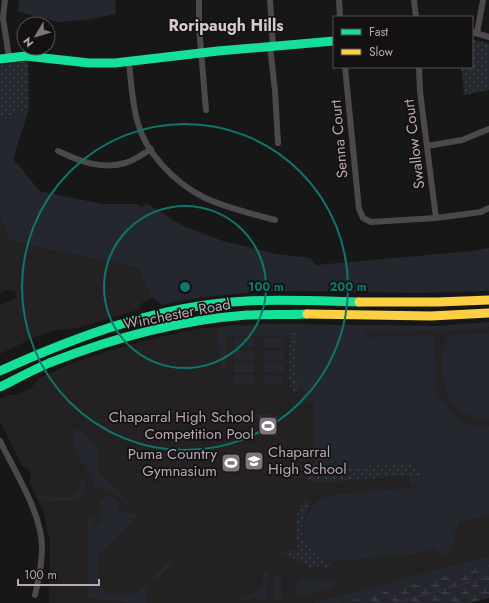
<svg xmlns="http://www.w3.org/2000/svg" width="489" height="603" font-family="Jost,sans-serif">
<defs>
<pattern id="wetland-marsh" width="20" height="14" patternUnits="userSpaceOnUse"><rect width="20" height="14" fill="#24272d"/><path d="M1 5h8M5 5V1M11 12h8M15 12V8" fill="none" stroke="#424449"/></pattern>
<pattern id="park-dots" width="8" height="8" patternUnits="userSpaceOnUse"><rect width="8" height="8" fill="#24272d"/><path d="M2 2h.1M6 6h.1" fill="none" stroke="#424449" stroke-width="1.8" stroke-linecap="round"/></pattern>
<pattern id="water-rules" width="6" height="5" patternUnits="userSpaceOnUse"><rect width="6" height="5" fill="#3a2939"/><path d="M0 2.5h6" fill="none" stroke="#544553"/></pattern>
</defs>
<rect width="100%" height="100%" fill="#171717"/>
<path fill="#232121" d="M0,215L10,241L138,268L153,298L143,302L138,310L76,328L56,330L33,338L0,354V305L17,298L14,290L12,291L8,289L0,293Z
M489,322V556L310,603H49L50,543L44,514L29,482L31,476L29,472L28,469L22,466L0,422V399L8,395H15L31,388L39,378L75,362L107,351L164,336L197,329L231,325L272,324L438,326Z"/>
<path fill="#24272d" d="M19,0H115L116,14L85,20L57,22L17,11Z
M29,109L13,159L40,191L102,204H137L140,207L144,206L146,203L183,226L223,241L276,254L310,258L316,265L472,251L489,248V291L417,293L307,291L253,292L198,298L162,305L153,298L138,268L10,241L0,215V120Z
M489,322V327L441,331L364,332L367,337L430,335L435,339L436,391L455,417L461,421L481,427L489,426V515L458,523L459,528C445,540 465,551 439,557L436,547C419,557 395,555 376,557C363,558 349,562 336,561C331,561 326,560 321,558C298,544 299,513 321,499C331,493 343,494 354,493V491H358L359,492L380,490V489L383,488L384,490L417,487V485L410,486V478L418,477L419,467L408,463H404L368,466L326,472H316L315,465V416L314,403L311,401L297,402L296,401L305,393L301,388L298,389L296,330L294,329L292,337L290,339L285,335H227L226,336V371L222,372L217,332L220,327L272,324L438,326Z
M489,333V420C479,419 465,415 457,409C442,398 439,360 445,344C446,341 448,338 449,336Z
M234,338H254V347H234Z
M264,338H283V347H264Z
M234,351H254V360H234Z
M264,351H284V360H264Z
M234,363H254V372H234Z
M264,363H283V372H264Z
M234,375H254V384H234Z
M264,375L283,376V385L264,384Z
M75,429L82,431L92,442V444H95L98,448V471L127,501L131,502L126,504C114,493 111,492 96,488L95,490L93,489C95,465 80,468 75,451C73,444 74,436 75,429Z
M85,478C91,505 64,501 47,501V498H39L36,496L70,497L74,496L80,492L81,480Z
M106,495C114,496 118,500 121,507L118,508V512L139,513V514L98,555L99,556L98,558C98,570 95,589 110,594C116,596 125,594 132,594L135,592H138L175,556L174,555L176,553L177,554V556L171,562L172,564L154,582L152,580L145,587L147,589V603H130L87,598L88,518H91L92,515L96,519L93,524L94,526L101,522L102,519L97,515L99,514L100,503L98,501L102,499H106Z
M489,556V565L361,599L342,603H310Z
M268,569L267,595L266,598L258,601L257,597L238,602L239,596H251C261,587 263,588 263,574Z
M274,577H281L282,579L281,588L283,600H274Z
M303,579L333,581L335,584L332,587L303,595L296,592L295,586L298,582Z"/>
<path fill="url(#wetland-marsh)" d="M489,565V598L470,603H342Z"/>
<path fill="url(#park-dots)" d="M472,39L489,44V90L464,95L461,67H472Z
M18,62H28L29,109L0,120V65Z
M294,329L297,331L298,389L295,393L290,387L291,383L289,381L290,339L292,337V330Z
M404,463H408L420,468L419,476L410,478L409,475L329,482L306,481L307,471L310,469L313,465H315L316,472H326L368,466Z
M306,500L311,505L305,515L301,531L308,546L315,554L324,560L331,563L334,566L332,567L320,568V566H315V568L310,567L305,563H299L295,558L292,559C288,554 283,555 279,550L288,552L289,550L297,551L298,549C295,535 293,523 299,509L298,508Z"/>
<path fill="url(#water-rules)" d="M259,415L277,416V436H258Z"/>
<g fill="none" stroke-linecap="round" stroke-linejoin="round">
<path stroke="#3a2939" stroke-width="1.5" d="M394,603L489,577"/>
<path stroke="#4d484b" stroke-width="6" d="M5,0L3,18L9,57
M199,0V27L206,110
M270,0L273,46
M339,0L340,17
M414,0L416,17
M472,32L489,37
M477,33L483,0
M270,46L275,91L278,143
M129,62C131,81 132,101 137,120C145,153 175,183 205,198C227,208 252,214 275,220
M345,67L359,209L363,218L371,222L436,218L481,212L489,208
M419,67L420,91L436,218
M427,146L462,140L489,129
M58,151C79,161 101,170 125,163C134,161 143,154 151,149
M0,441C15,472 41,512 42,546C42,563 39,579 35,595"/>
<path stroke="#16e098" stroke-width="9" d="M0,59L26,56L89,63H115L218,51L334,41
M0,371C77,336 161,305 247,301C284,299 321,301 359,302
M0,387C16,379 33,370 49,363C113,338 179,320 247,315C267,314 287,315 307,314"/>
<path stroke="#ffcf43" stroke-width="9" d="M359,302H438L489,300
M307,314L431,316L489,313"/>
</g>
<g fill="none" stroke="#0f766e" stroke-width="2">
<circle cx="185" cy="287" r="81"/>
<circle cx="185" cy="287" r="163"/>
</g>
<defs>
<symbol id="stadium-square" viewBox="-11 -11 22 22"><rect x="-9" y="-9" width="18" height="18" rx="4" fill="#80757d" stroke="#131112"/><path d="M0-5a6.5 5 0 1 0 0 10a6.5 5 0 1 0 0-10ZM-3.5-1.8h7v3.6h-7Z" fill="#fff"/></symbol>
<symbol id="school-square" viewBox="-11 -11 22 22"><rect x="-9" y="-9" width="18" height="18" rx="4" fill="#80757d" stroke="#131112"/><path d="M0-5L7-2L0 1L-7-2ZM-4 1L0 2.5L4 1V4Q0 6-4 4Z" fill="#fff"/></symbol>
</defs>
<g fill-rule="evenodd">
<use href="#stadium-square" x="257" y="415" width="22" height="22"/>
<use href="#school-square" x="243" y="450" width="22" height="22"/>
<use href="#stadium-square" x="220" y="452" width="22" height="22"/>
</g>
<g text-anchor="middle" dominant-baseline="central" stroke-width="3.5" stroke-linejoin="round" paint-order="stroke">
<g font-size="15" fill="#b9a7b4" stroke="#131112">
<text transform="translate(339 139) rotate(-95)">Senna Court</text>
<text transform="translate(414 144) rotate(-97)">Swallow Court</text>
<text transform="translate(177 314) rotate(-11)">Winchester Road</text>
</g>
<g font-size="15" fill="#b9a7b4" stroke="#131112" text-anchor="end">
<text x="254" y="417">Chaparral High School<tspan x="254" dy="17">Competition Pool</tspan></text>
<text x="268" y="452" text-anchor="start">Chaparral<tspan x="268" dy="17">High School</tspan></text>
<text x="217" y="454">Puma Country<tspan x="217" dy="17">Gymnasium</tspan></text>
</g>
<g font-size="16" font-weight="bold" fill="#d5c8d1" stroke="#131112">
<text x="226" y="25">Roripaugh Hills</text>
</g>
</g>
<circle cx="185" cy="287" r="6" fill="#0f766e" stroke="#131112" stroke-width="2"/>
<g font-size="12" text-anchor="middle" font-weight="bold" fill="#0f766e" stroke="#131112" stroke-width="3.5" stroke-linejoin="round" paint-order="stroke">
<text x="266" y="291">100 m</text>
<text x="348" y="291">200 m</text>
</g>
<rect x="333" y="16" width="140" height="52" fill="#131112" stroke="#554d53"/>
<rect x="341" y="29" width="20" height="6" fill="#16e098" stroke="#554d53"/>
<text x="369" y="36" font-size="12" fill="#b9a7b4">Fast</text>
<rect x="341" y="49" width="20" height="6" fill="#ffcf43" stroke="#554d53"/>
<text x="369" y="56" font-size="12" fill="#b9a7b4">Slow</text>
<g transform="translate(36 36) rotate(232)"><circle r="19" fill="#131112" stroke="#554d53"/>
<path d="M0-3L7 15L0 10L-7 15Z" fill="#80757d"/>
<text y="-6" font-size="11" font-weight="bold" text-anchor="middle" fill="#b9a7b4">N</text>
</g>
<path d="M18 579v6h81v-6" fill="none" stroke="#b9a7b4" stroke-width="2"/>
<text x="24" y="579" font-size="12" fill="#b9a7b4" stroke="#131112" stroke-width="3" paint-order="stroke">100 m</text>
</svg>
